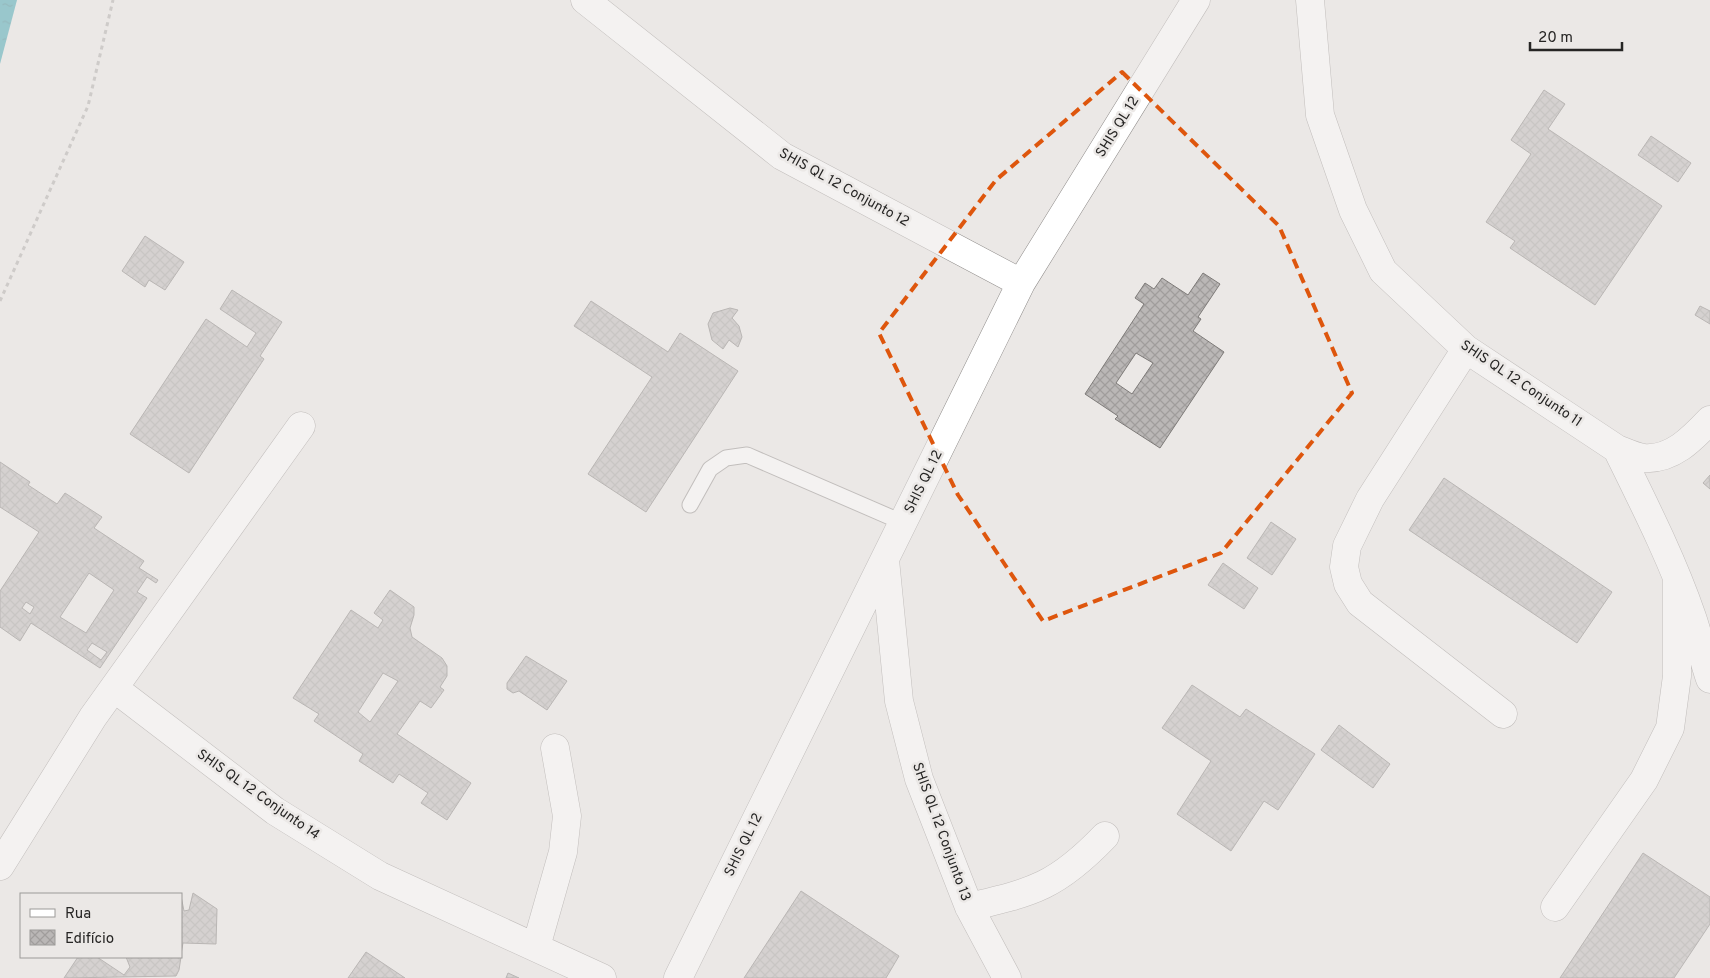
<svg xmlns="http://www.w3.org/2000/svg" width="1710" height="978" font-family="Overpass,sans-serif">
<defs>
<pattern id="water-ripples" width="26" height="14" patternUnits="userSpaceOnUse" patternTransform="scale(1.25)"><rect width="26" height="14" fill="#36a0ad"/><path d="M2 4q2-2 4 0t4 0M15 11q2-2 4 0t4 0" fill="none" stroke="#2d828d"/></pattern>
<pattern id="building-cross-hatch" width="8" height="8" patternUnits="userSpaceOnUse" patternTransform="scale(1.25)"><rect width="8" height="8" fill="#bab7b6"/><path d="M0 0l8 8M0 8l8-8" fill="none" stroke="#a09d9c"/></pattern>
</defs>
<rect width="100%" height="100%" fill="#ebe8e6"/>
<path fill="url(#water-ripples)" d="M0,0H17L0,64Z"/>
<path fill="url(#building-cross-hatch)" stroke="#7d7a78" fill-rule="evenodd" d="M1544,90L1565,104L1548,129L1662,206L1595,305L1510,248L1515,241L1486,222L1531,154L1511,140Z
M1651,136L1691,163L1678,182L1638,155Z
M145,236L184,262L165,290L149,280L145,287L122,271Z
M1203,273L1220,284L1198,317L1201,319L1193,331L1224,352L1160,448L1115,419L1118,416L1085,394L1144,304L1135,298L1145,283L1154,289L1162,278L1188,295ZM1136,353L1153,363L1132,394L1116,383Z
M232,290L282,322L260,356L264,359L189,473L130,434L206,319L247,347L256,333L220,309Z
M591,301L668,352L680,333L738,371L646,512L588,474L652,377L574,326Z
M1700,306L1710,311V324L1695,315Z
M730,308L738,310L732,318L739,326L742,337L738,347L729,340L723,349L712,340L708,324L713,313Z
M0,462L30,482L28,485L57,504L65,493L102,517L94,528L144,561L139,568L158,580L156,583L147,577L137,592L147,598L100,668L31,623L20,641L0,627V591L39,532L0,507ZM89,573L114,590L86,633L60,617ZM26,602L34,607L30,614L22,608ZM92,643L107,652L101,660L87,650Z
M1710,475V489L1703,483Z
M1444,478L1612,592L1577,643L1409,530Z
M1271,522L1296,539L1272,575L1247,558Z
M1223,563L1258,588L1244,609L1208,585Z
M390,590L414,607V615L410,628L412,637L442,658L447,666V676L440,687L444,690L431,708L420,701L397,734L471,783L447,820L421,803L428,793L399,774L393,783L359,761L363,754L314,721L319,714L293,698L351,610L378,628L383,620L374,613ZM383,673L398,681L370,722L358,712Z
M526,656L567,681L547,710L519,691L513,693L507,689V683Z
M1192,685L1240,717L1246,709L1315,754L1278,810L1264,801L1231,851L1177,814L1211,761L1162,728Z
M1339,725L1390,764L1373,788L1321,750Z
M1643,853L1710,897V924L1674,978H1560Z
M801,891L899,956L886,978H744Z
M193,893L217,909L216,944L183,943L181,954V896L184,911L189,910Z
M366,952L405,978H348Z
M78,957H97L124,975L130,967L126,957H181L179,970L176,976L64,978Z
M508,973L519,978H506Z"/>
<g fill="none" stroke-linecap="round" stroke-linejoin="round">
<defs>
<path id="lane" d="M690,505L710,469L726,458L747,455L904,523"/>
<path id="street" d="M585,0L782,156L1021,283
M1310,0L1320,115L1353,210L1383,271L1466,349L1617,449C1625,452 1635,457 1644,458C1672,460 1692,439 1710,420
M1466,349L1370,499L1347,546L1344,567L1348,584L1360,603L1503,714
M1617,449C1644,504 1672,559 1692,617C1699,637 1703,659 1710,679
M885,560L899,701L919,779L969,907L1007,978
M114,688L275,811L380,876L602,978
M0,866L93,717L301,426
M969,907C1034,892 1057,886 1105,836
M1555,907L1644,780L1670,728L1677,676V579
M536,947L563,852L567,816L555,748
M678,978L1021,283L1196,0"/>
</defs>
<use href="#lane" stroke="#908d8b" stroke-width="17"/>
<use href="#street" stroke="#908d8b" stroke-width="29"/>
<path stroke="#aaa8a6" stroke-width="3" stroke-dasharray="4 4" stroke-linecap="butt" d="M0,301L88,106L113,0"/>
<use href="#lane" stroke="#fff" stroke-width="15"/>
<use href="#street" stroke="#fff" stroke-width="28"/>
</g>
<path d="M0 0H1710V978H0ZM1122,72L1279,226L1352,393L1221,553L1043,621L958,495L879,333L996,180Z" fill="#ebe8e6" fill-opacity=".55" fill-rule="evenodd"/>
<path fill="none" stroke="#de560d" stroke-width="4" stroke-dasharray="10 6" stroke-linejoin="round" d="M1122,72L1279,226L1352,393L1221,553L1043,621L958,495L879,333L996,180Z"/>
<g text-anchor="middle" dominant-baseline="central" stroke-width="5" stroke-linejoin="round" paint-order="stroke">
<g font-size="14" fill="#262524" stroke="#ebe8e6">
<text transform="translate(1118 127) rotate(-58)">SHIS QL 12</text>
<text transform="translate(844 188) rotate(29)">SHIS QL 12 Conjunto 12</text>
<text transform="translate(1521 384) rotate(34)">SHIS QL 12 Conjunto 11</text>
<text transform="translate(924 482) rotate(-64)">SHIS QL 12</text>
<text transform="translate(258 795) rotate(35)">SHIS QL 12 Conjunto 14</text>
<text transform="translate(941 832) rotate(70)">SHIS QL 12 Conjunto 13</text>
<text transform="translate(744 845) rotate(-64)">SHIS QL 12</text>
</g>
</g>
<rect x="20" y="893" width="162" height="65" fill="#ebe8e6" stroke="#9c9a98"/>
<rect x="30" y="909" width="25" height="8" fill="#ffffff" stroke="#9c9a98"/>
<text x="65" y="918" font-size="15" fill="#262524">Rua</text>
<rect x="30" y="930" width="25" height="15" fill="url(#building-cross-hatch)" stroke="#9c9a98"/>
<text x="65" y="943" font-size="15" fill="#262524">Edifício</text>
<path d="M1530 42v8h92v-8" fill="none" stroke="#262524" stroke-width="2.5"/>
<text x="1538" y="42" font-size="15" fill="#262524" stroke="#ebe8e6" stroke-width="4" paint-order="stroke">20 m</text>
</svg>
